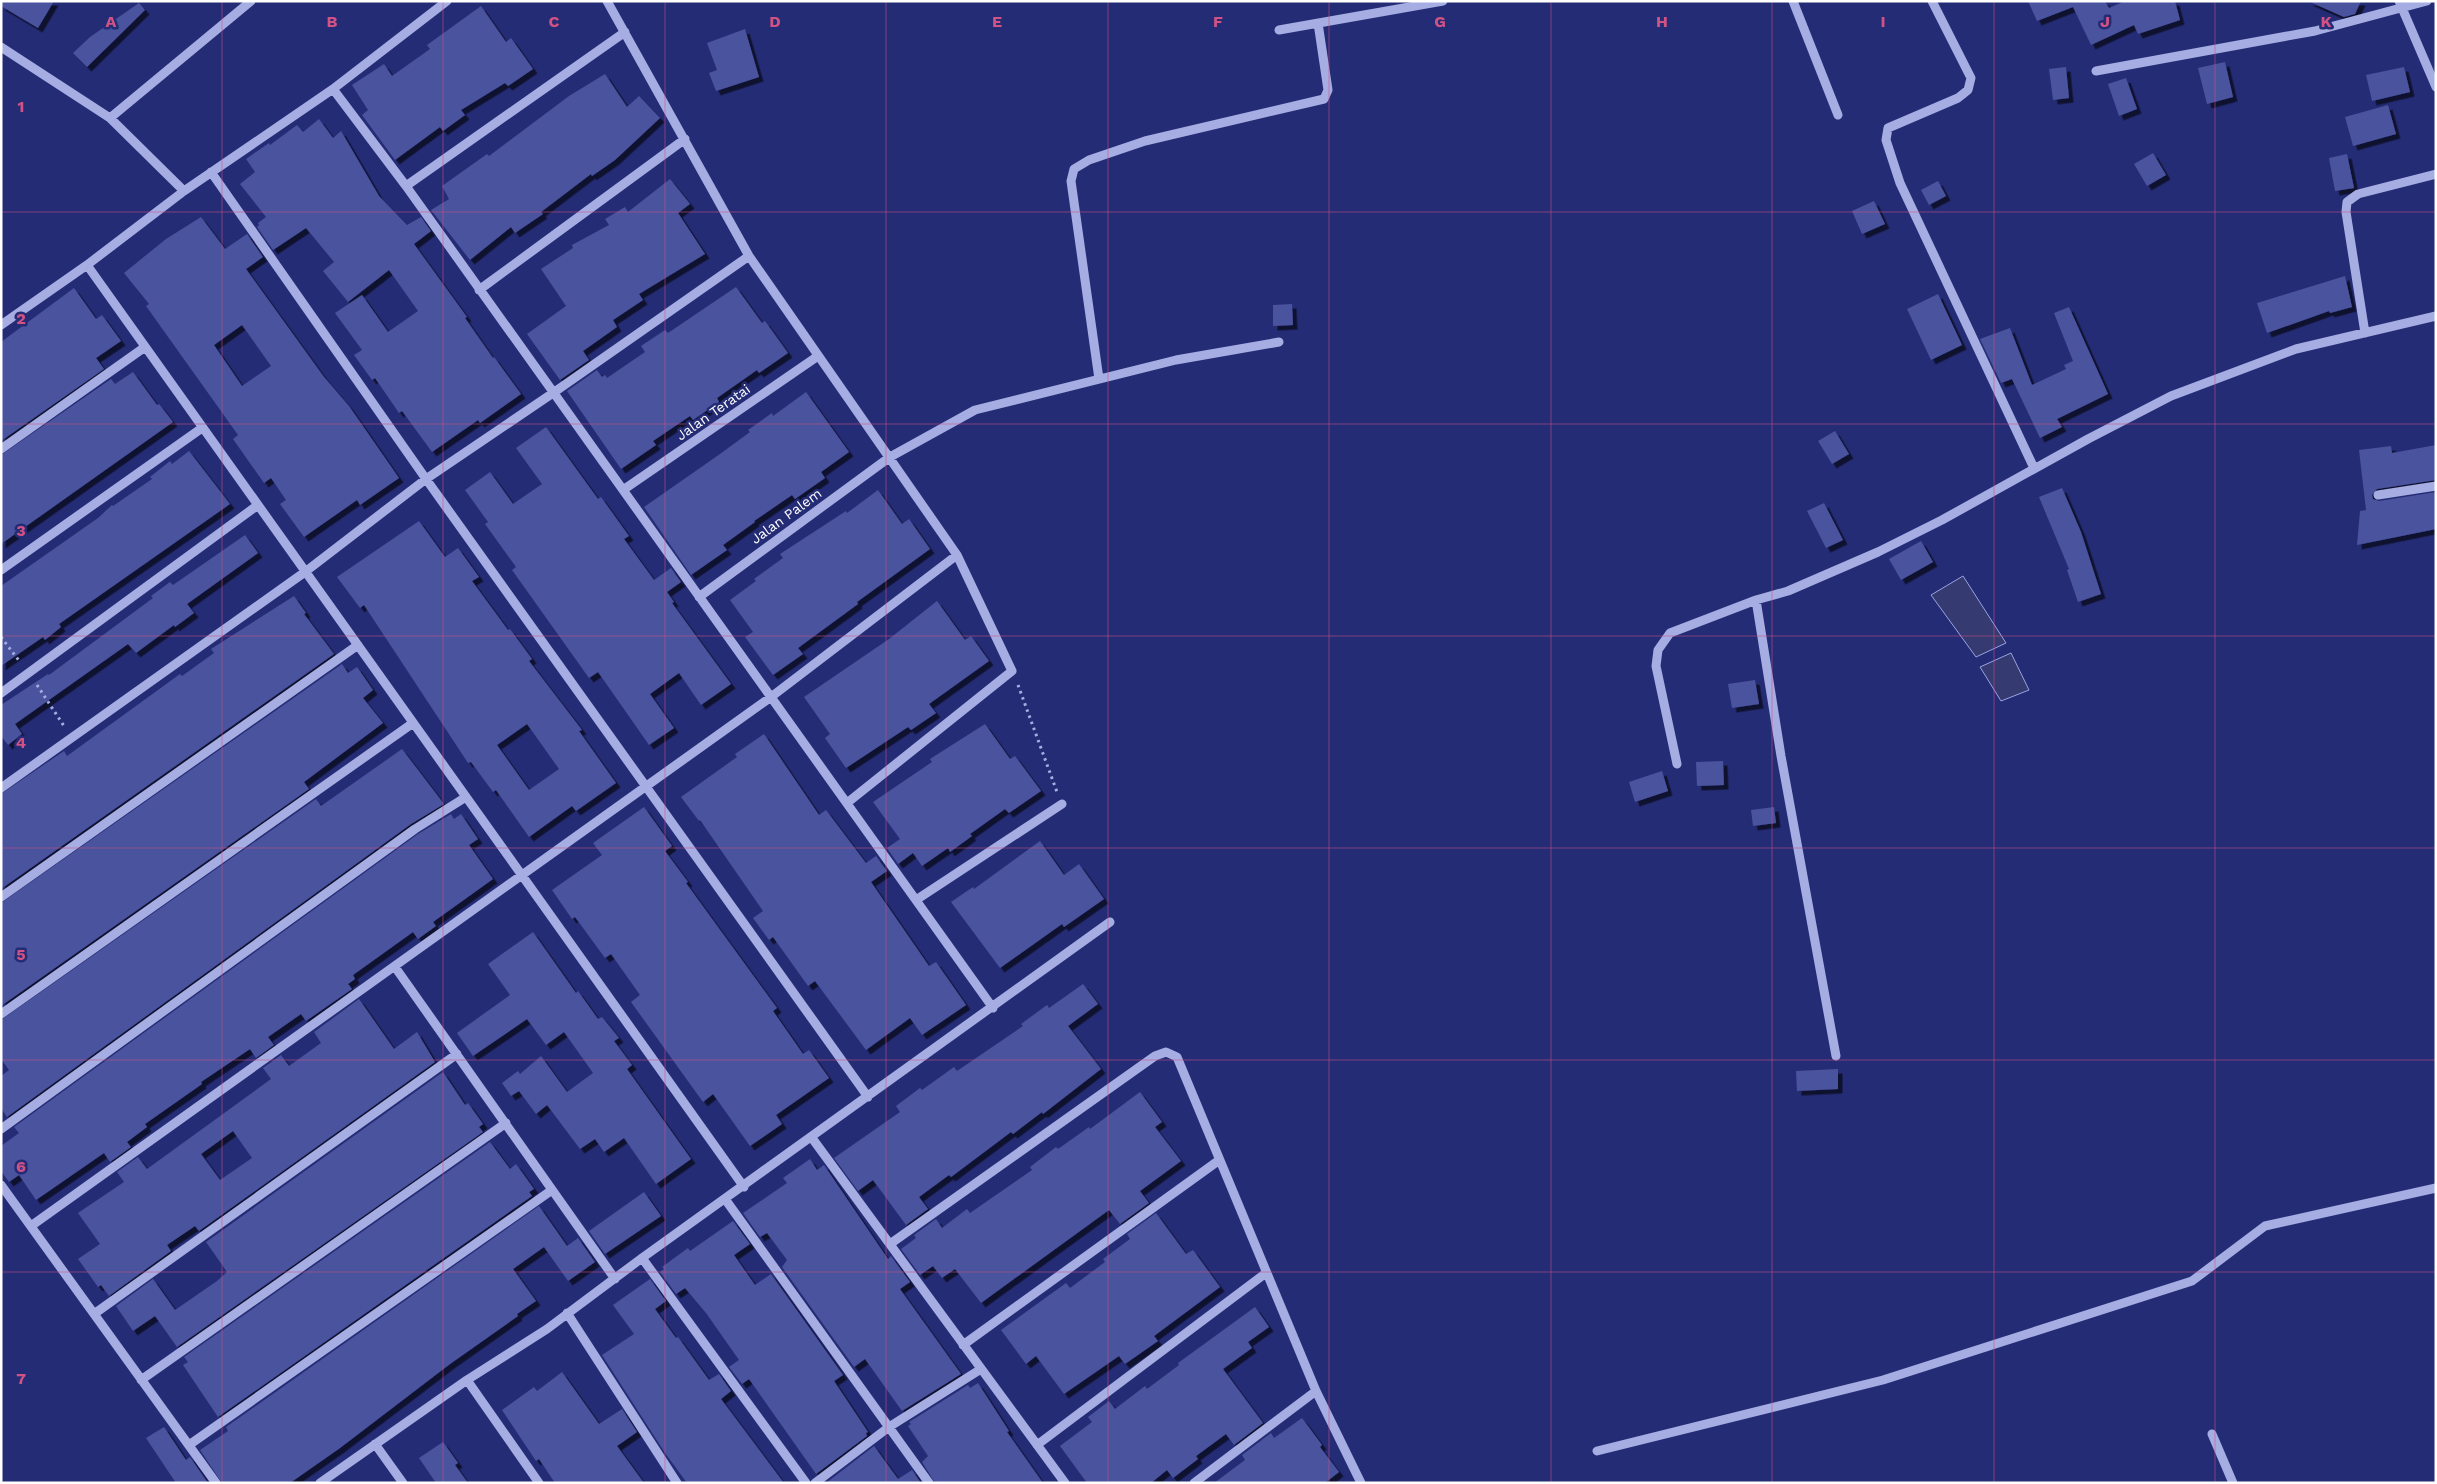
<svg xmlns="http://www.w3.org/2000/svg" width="2437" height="1484" font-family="'Work Sans',sans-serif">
<defs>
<filter id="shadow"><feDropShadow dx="4.5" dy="4.5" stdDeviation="0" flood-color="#0009"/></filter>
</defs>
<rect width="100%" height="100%" fill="#252c76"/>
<path fill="#353a71" stroke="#9ba3e3" d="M1963,576L2006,643L1976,657L1931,595Z
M2011,653L2029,690L2001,701L1980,667Z"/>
<path fill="#4a529e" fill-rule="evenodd" filter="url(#shadow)" d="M1,1H54L38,28L1,6Z
M2028,1H2105L2109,8L2125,1H2175L2180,20L2138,34L2134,25L2091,45L2073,7L2037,21Z
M2308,1H2361L2355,14L2344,17Z
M139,3L145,10L87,67L73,53L90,37Z
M481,6L506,42L511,38L533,69L508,86L505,83L461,110L465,115L443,131L440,127L395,160L362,115L368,110L352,85L384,64L392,76L430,49L427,45Z
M745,29L759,77L716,91L709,73L717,70L707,43Z
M2225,62L2233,97L2207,104L2198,68Z
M2066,67L2069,98L2053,100L2049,69Z
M2404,67L2410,92L2372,101L2366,75Z
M605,74L627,107L639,96L660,118L615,160L592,176L591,174L541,212L543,214L515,233L511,227L470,260L431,210L449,199L442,186L487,154L489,156L569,96Z
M2126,78L2137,109L2119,116L2108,84Z
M2388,105L2396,134L2353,146L2345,117Z
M319,119L333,138L341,131L379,196L407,225L421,217L431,231L414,244L467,317L465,318L493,358L494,357L521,394L480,423L478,420L432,452L402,411L399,413L375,378L372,380L354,355L362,350L335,313L362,295L388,332L418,311L389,270L348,302L323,271L334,262L306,228L273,250L257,227L259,225L258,223L266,217L240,184L255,172L246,159L269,143L270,145L297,125L303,132Z
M2153,153L2166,175L2147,186L2134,164Z
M2347,154L2354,188L2335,191L2329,158Z
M670,179L690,204L678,213L705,254L639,294L643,300L613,320L617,327L583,351L589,360L560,380L527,334L566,306L541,269L573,248L572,245L609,225L605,219L625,207L628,212Z
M1938,181L1946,196L1929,205L1921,190Z
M1874,201L1885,224L1862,234L1852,211Z
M201,217L225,249L247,234L263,257L246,269L324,377L349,406L399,478L360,505L357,500L304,537L280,504L286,500L271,478L264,483L233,439L238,435L146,306L149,304L124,273L166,239ZM242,325L271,366L242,386L214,345Z
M2345,276L2352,307L2330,313L2329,311L2267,333L2257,303Z
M736,287L762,323L765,321L788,353L759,373L757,370L717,398L719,402L693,420L690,416L653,441L656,445L621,469L567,391L597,370L602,377L605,375L607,378L645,352L641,346L665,330L668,333Z
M74,288L96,319L102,315L121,341L96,358L104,369L1,441V342Z
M1938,294L1962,345L1931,360L1907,309Z
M1292,304L1293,325L1273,326V305Z
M2069,307L2108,394L2057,419L2062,427L2040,438L2012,379L2001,383L1980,339L2010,328L2032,385L2066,369L2064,365L2073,361L2054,313Z
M133,372L157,405L159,404L173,422L1,544V455L111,379L115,384Z
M806,392L849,452L821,472L825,478L795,499L792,495L754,521L755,522L723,545L727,550L691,575L644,507L720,454L750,432L748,430L772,413L773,416Z
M546,427L598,499L601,497L629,536L624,539L654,580L671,568L681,582L667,592L674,602L672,603L731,684L701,705L679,673L650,694L674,728L649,745L598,672L589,678L512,570L516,567L485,524L488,522L465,490L490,472L513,504L542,484L516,448Z
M1835,431L1849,454L1832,464L1818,441Z
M2436,445V480L2377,489L2372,495L2373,499L2379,501L2436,492V529L2357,545L2360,511L2366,510L2359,450L2391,446L2392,453Z
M189,451L230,504L59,624L61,627L45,640L43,637L1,666V586L98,518L112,505L113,506L152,479L150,477L170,461L172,464Z
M2062,488L2081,532L2101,594L2078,602L2067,570L2069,569L2039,497Z
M878,490L902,524L909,519L930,549L857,602L858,604L798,648L803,654L773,675L745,637L753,632L730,600L756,581L754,579L783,558L780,554L846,511L847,513Z
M1824,503L1843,540L1826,548L1807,511Z
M419,521L445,557L458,548L479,577L472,581L508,630L510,629L532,659L529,661L582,730L579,731L616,783L576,811L572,806L529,837L496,790L493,792L471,762L468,763L364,605L360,608L337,577ZM527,724L559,769L529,790L497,745Z
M245,535L258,553L187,604L194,613L175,627L174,625L136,653L128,644L15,724L22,734L8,745L1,736V705L48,674L49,675L153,598L151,596L170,582L173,585Z
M1921,541L1933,562L1901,580L1889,559Z
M294,596L306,613L304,614L334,654L1,889V794L64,751L67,756L180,674L182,676L214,653L211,649Z
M937,601L965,640L971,636L989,661L929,704L936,713L911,730L908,727L846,768L825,738L830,734L804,697L889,639Z
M342,664L348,673L357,667L373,690L363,698L383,723L304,782L309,789L1,1006V903Z
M1755,680L1759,704L1732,708L1728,684Z
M985,724L1010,759L1015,756L1041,791L1009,813L1005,809L970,834L972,836L950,852L948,848L922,866L913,853L898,864L887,848L900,839L873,802L932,762L930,759Z
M764,734L819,815L826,810L866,863L876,856L887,871L871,882L929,966L936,962L966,1005L922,1035L910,1018L866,1050L815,981L808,986L773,937L769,940L753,918L763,911L700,820L699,821L681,797L737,757L735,754Z
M402,749L444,804L411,824L7,1117L1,1108V1076L9,1070L1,1059V1020L316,799L321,806Z
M1723,761L1724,785L1697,786L1696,762Z
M1662,771L1668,791L1635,802L1629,782Z
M644,807L672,846L665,851L688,882L686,883L777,1008L773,1011L803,1054L809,1050L829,1078L776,1115L782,1124L750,1146L713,1094L703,1102L631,1002L640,995L611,954L605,958L575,917L572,919L552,890L602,855L593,843Z
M1774,807L1776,823L1753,826L1751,810Z
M451,814L454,819L461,814L478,839L469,845L493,879L433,922L436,926L418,939L413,932L353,975L355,979L348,984L352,989L306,1021L301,1014L268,1037L274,1045L256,1058L250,1049L201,1082L202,1084L145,1124L147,1127L127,1142L131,1147L110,1162L104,1153L36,1200L19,1175L9,1182L1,1171V1146L19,1133L14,1127L418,834Z
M1040,841L1064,875L1079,864L1104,899L1064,927L1062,924L1000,968L951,902L973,887L974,889Z
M533,932L576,993L578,991L598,1019L602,1017L619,1038L614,1041L632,1065L627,1069L691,1159L656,1184L624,1138L604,1152L595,1139L580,1149L547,1105L536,1114L519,1091L511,1096L502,1083L518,1071L520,1074L541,1056L567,1092L593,1073L564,1032L546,1045L527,1019L473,1056L457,1033L510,995L488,964Z
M1083,984L1098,1004L1068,1026L1101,1069L1043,1114L1042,1112L1013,1134L1011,1132L951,1177L949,1175L919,1197L928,1209L906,1225L873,1180L858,1191L834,1158L900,1112L896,1106L920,1088L922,1090L954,1067L957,1071L1023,1026L1021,1024L1047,1005L1049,1008Z
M359,999L394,1049L417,1032L435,1062L199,1231L195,1226L167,1245L171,1251L109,1296L101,1285L98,1287L78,1259L100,1244L78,1213L124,1182L117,1172L138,1157L147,1169L271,1079L263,1068L281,1055L289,1066L321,1043L314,1032ZM233,1131L252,1158L220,1180L201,1154Z
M1838,1069V1089L1797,1091L1796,1071Z
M443,1072L465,1105L468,1103L483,1124L479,1127L483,1132L177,1347L155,1316L133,1331L116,1306L153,1279L175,1310L217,1281L227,1272L206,1242Z
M1140,1092L1162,1122L1155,1127L1181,1161L1140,1191L1149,1203L1120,1224L1109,1210L981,1303L955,1269L942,1278L933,1266L920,1275L901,1249L916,1238L914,1235L936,1219L942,1228L967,1209L970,1213L1032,1170L1030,1167L1056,1147L1058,1149L1089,1127L1090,1129Z
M490,1142L510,1169L516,1164L534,1189L529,1192L532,1196L218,1417L183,1365L188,1362L184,1357Z
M810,1159L817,1170L824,1165L888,1259L891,1256L910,1282L900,1289L961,1374L902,1411L865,1359L854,1367L782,1267L787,1260L767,1233L760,1237L743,1213L787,1183L783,1178Z
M644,1192L661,1216L605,1254L589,1231Z
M539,1206L567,1246L578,1238L595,1262L568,1281L544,1247L513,1269L536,1301L517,1314L518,1316L450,1364L340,1448L290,1483H222L200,1450L228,1431L226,1427Z
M1156,1213L1186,1254L1193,1250L1220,1287L1154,1336L1158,1341L1125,1364L1119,1356L1064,1394L1036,1356L1026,1364L1001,1330L1066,1283L1070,1288L1105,1262L1103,1259L1130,1239L1127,1234Z
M733,1221L750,1244L734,1255L755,1285L771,1274L843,1375L834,1381L868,1432L866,1433L867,1436L816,1474L749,1379L742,1384L729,1367L739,1360L706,1313L685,1288L676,1294L660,1272L664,1269L662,1267L688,1248L690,1251Z
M650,1279L666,1301L655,1309L676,1338L678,1337L709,1380L719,1374L731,1391L721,1399L784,1483H687L665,1453L602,1355L634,1334L613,1305Z
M1255,1307L1269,1327L1248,1342L1252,1348L1223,1369L1263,1423L1234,1445L1226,1434L1196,1456L1198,1459L1173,1478L1167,1470L1151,1483H1087L1060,1446L1092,1422L1088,1417L1109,1401L1115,1409L1145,1386L1147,1389L1179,1365L1178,1363Z
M562,1372L599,1424L622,1409L637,1432L617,1446L644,1483H555L539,1459L536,1461L502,1410L534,1387L537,1391Z
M978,1383L1009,1431L1007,1432L1043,1483H935L922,1462L928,1456L908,1426L911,1424L909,1422L968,1385L970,1388Z
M1302,1418L1322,1445L1320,1447L1339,1472L1325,1483H1214L1245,1460L1242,1455L1271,1433L1274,1438Z
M164,1427L186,1460L190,1457L208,1483H176L146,1438Z
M443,1442L458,1463L455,1465L468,1483H436L419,1458Z
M874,1446L898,1479L912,1470L921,1483H826Z"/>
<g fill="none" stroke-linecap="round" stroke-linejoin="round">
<path stroke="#a6ade2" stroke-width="3" stroke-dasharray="2.5 4" stroke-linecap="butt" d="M1,637L20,662
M37,685L64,726
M1018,685L1057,792"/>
<path stroke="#a6ade2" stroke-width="9" d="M607,1L749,256L957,555L1012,671L847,803
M1793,1L1838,115
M1932,1L1971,78L1968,90L1958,98L1888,128L1886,140L1900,183L2034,468
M2399,1L2436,87
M1279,30L1443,1
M1,47L110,118L184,191
M2096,71L2315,31L2427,1
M333,89L406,186L993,1008
M110,118L251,1
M211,172L426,479L868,1097
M406,186L625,32
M87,265L744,1187
M479,290L685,139
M1,325L87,265L184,191L333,89L447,1
M2365,333L2346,212L2347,202L2358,194L2436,174
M1099,379L1071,181L1074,169L1089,160L1145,141L1324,99L1328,90L1318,23
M1,449L145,347
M623,490L818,356
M2378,495L2436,486
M1,570L202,428
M699,597L890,457L975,410L1176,360L1279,342
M1756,600L1781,756L1836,1056
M1,693L258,505
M1677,764L1656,666L1658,650L1670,633L1756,600L1788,591L1878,552L1942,520L2088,439L2171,396L2296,349L2436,316
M1,788L305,572L426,479L553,393L749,256
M1,897L358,645
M916,900L1062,804
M395,967L615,1279
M1,1014L413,723
M1,1129L415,829L466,797
M812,1138L1065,1483
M1,1185L216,1483
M725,1199L929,1483
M31,1226L771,697L957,555
M890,1244L1155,1056L1166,1052L1177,1057L1316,1391L1361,1483
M642,1258L806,1483
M567,1313L677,1483
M94,1314L457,1054
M963,1345L1218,1161
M141,1380L506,1123
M467,1380L539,1483
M2212,1434L2233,1483
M375,1444L403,1483
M189,1445L552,1190
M1037,1445L1266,1273
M1597,1451L1883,1380L2192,1281L2265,1226L2436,1188
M320,1483L467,1380L547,1329L642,1258L1110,922
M815,1483L889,1427L981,1369
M1194,1483L1316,1391"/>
</g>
<path fill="none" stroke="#d15284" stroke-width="1" stroke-opacity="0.55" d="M222,1V1483M443,1V1483M665,1V1483M886,1V1483M1108,1V1483M1329,1V1483M1551,1V1483M1772,1V1483M1994,1V1483M2215,1V1483M1,212H2436M1,424H2436M1,636H2436M1,848H2436M1,1060H2436M1,1272H2436"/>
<g text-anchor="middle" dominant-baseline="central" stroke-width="5" stroke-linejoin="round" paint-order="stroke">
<g font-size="14" fill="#fff" stroke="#252c76">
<text transform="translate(713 412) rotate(-35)">Jalan Teratai</text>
<text transform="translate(786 516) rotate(-36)">Jalan Palem</text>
</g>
</g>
<g font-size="16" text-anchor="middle" font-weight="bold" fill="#d15284" stroke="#252c76" stroke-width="5" stroke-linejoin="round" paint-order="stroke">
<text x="111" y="27">A</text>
<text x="332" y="27">B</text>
<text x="554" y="27">C</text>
<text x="775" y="27">D</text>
<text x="997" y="27">E</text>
<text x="1218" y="27">F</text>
<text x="1440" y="27">G</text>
<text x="1662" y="27">H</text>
<text x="1883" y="27">I</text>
<text x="2105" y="27">J</text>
<text x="2326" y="27">K</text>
<text x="21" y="112">1</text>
<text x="21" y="324">2</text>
<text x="21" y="536">3</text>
<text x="21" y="748">4</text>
<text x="21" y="960">5</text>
<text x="21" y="1172">6</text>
<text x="21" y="1384">7</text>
</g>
<rect width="2437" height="1484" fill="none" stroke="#ffffff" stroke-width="5"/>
</svg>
